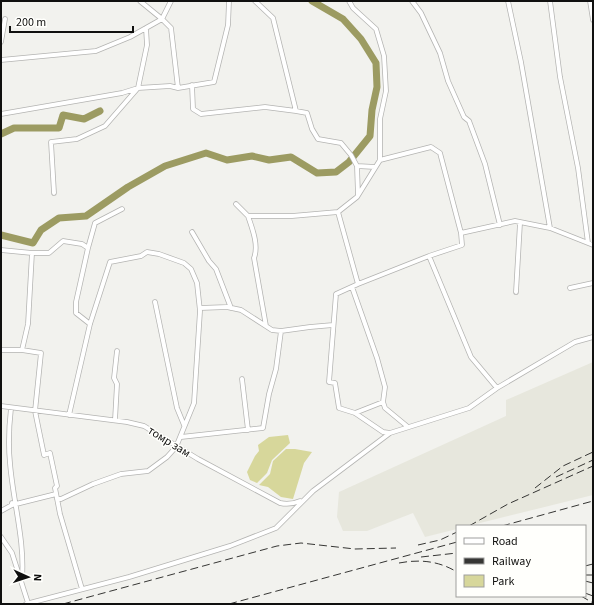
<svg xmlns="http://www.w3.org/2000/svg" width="594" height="605" font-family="'Source Sans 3',sans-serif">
<rect width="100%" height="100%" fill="#f2f2ee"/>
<path fill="#e7e7dd" d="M593,362V495L468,526H457V529L425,537L413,513L367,531H343L337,517L339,492L506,416V400Z"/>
<path fill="#d7d79b" d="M288,435L290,443L272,460L267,473L257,483L250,480L247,472L255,456L259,451L258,445L269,437Z
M286,449H295L312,452L304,463L293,499L281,497L268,487L259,485L270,474L273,461Z"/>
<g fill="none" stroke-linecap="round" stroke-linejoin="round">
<path stroke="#9c9b62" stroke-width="7" d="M1,134L14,128H59L63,115L84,119L100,111
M1,235L33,243L41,230L59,218L86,216L128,187L165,166L206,153L227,160L252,156L269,160L291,157L317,173L336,172L349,162L370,136L372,110L377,87L376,63L361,39L343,19L312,1"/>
<defs>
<path id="street" d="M140,1L162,19L171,1
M255,1L273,18L296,111L307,113L312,129L318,139L341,143L351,155L357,166L358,195
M349,1L353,8L376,29L384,56L386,91L380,119V160
M412,1L421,13L440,53L448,81L464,117L469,121L485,164L500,225
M508,1L521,62L550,228
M550,1L560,77L578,168L588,243
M590,1L593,20
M1,42L5,19
M1,60L96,51L130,37L162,19L171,28L178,88
M192,85L193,109L201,114L265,107L296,111
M1,114L122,93L138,88L147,45L146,28
M357,166L375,167
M54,193L51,142L77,139L105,126L138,88L170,86L178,88L214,82L228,25L229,1
M236,204L248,216H292L338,212L358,284L336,294L329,382L335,383L339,408L355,413L383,432L390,433
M338,212L357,197L380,160L431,147L440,153L461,233
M248,216C252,228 259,245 254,258L266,326
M192,232L209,261L216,269L231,308
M88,248L95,223L122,209
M1,250L32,253H49L63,241L82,244L88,248L76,302V313L90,324
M429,256L471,357L497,388
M358,284L429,256L462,245L461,233L515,221L550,228L593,245
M352,287L377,358L385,387L383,402
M570,288L593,283
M516,292L520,223
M155,302L177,408L184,425
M200,308L227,307L241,310L272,330L281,331L310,327L333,325
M1,350H22L41,353L35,411L44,455L50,453L57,486L55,488L60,514L82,589
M22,350L28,324L32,253
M242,379L248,430
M1,406L127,422L144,426L198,459L280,503C288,505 293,504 300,501
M11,408C9,426 8,444 10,463C13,502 25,540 22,579
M355,413L383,402L385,408L408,427
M115,420L117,384L114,378L117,351
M181,437L263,428L269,394L276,369L281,331
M57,499H61L93,484L121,474L148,471L167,457L176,447L194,403L200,311L197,283L191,269L184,263L159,254L147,252L141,256L110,262L90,324L69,415
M12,505L56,494
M1,511L12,505V503
M1,537L12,553L28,603
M26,604L129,577L230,546L276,528L313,491L390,433L469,408L497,388L575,342L593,337"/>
</defs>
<use href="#street" stroke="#b4b4b2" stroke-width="5.5"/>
<use href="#street" stroke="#fff" stroke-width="4"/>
<path stroke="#363634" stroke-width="1" stroke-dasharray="8 4" stroke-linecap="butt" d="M556,477L593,460
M535,488L563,466L593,452
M469,526L508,504L593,466
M502,526L593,501
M418,545L440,540L457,532
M421,557L457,553
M399,563C420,559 439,561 457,572
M585,566L593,564
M585,575H593
M585,581L593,583
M585,593L593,596
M581,596L593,603
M63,604L277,546L301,543L355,549L396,548
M229,604L457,542"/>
</g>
<g text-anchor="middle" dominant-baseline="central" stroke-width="3" stroke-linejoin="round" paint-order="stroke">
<g font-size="12" fill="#10100f" stroke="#fffffc">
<text transform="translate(169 442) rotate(32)">томр зам</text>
</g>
</g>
<rect width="594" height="605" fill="none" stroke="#10100f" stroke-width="4"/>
<rect x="456" y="525" width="130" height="72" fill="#fffffc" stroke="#9f9f9d"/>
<rect x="464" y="538" width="20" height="6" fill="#ffffff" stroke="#9f9f9d"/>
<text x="492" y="545" font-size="12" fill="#10100f">Road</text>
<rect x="464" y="558" width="20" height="6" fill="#363634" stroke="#9f9f9d"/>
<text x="492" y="565" font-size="12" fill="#10100f">Railway</text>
<rect x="464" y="575" width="20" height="12" fill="#d7d79b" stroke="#9f9f9d"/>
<text x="492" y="585" font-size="12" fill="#10100f">Park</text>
<g transform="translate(28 577) rotate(93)" stroke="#fffffc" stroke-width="3" paint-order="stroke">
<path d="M0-3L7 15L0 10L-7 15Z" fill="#10100f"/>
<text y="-6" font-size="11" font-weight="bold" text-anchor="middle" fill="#10100f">N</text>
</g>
<path d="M10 26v6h123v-6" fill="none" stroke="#10100f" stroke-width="2"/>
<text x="16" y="26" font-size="12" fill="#10100f" stroke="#fffffc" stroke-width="3" paint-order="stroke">200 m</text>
</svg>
